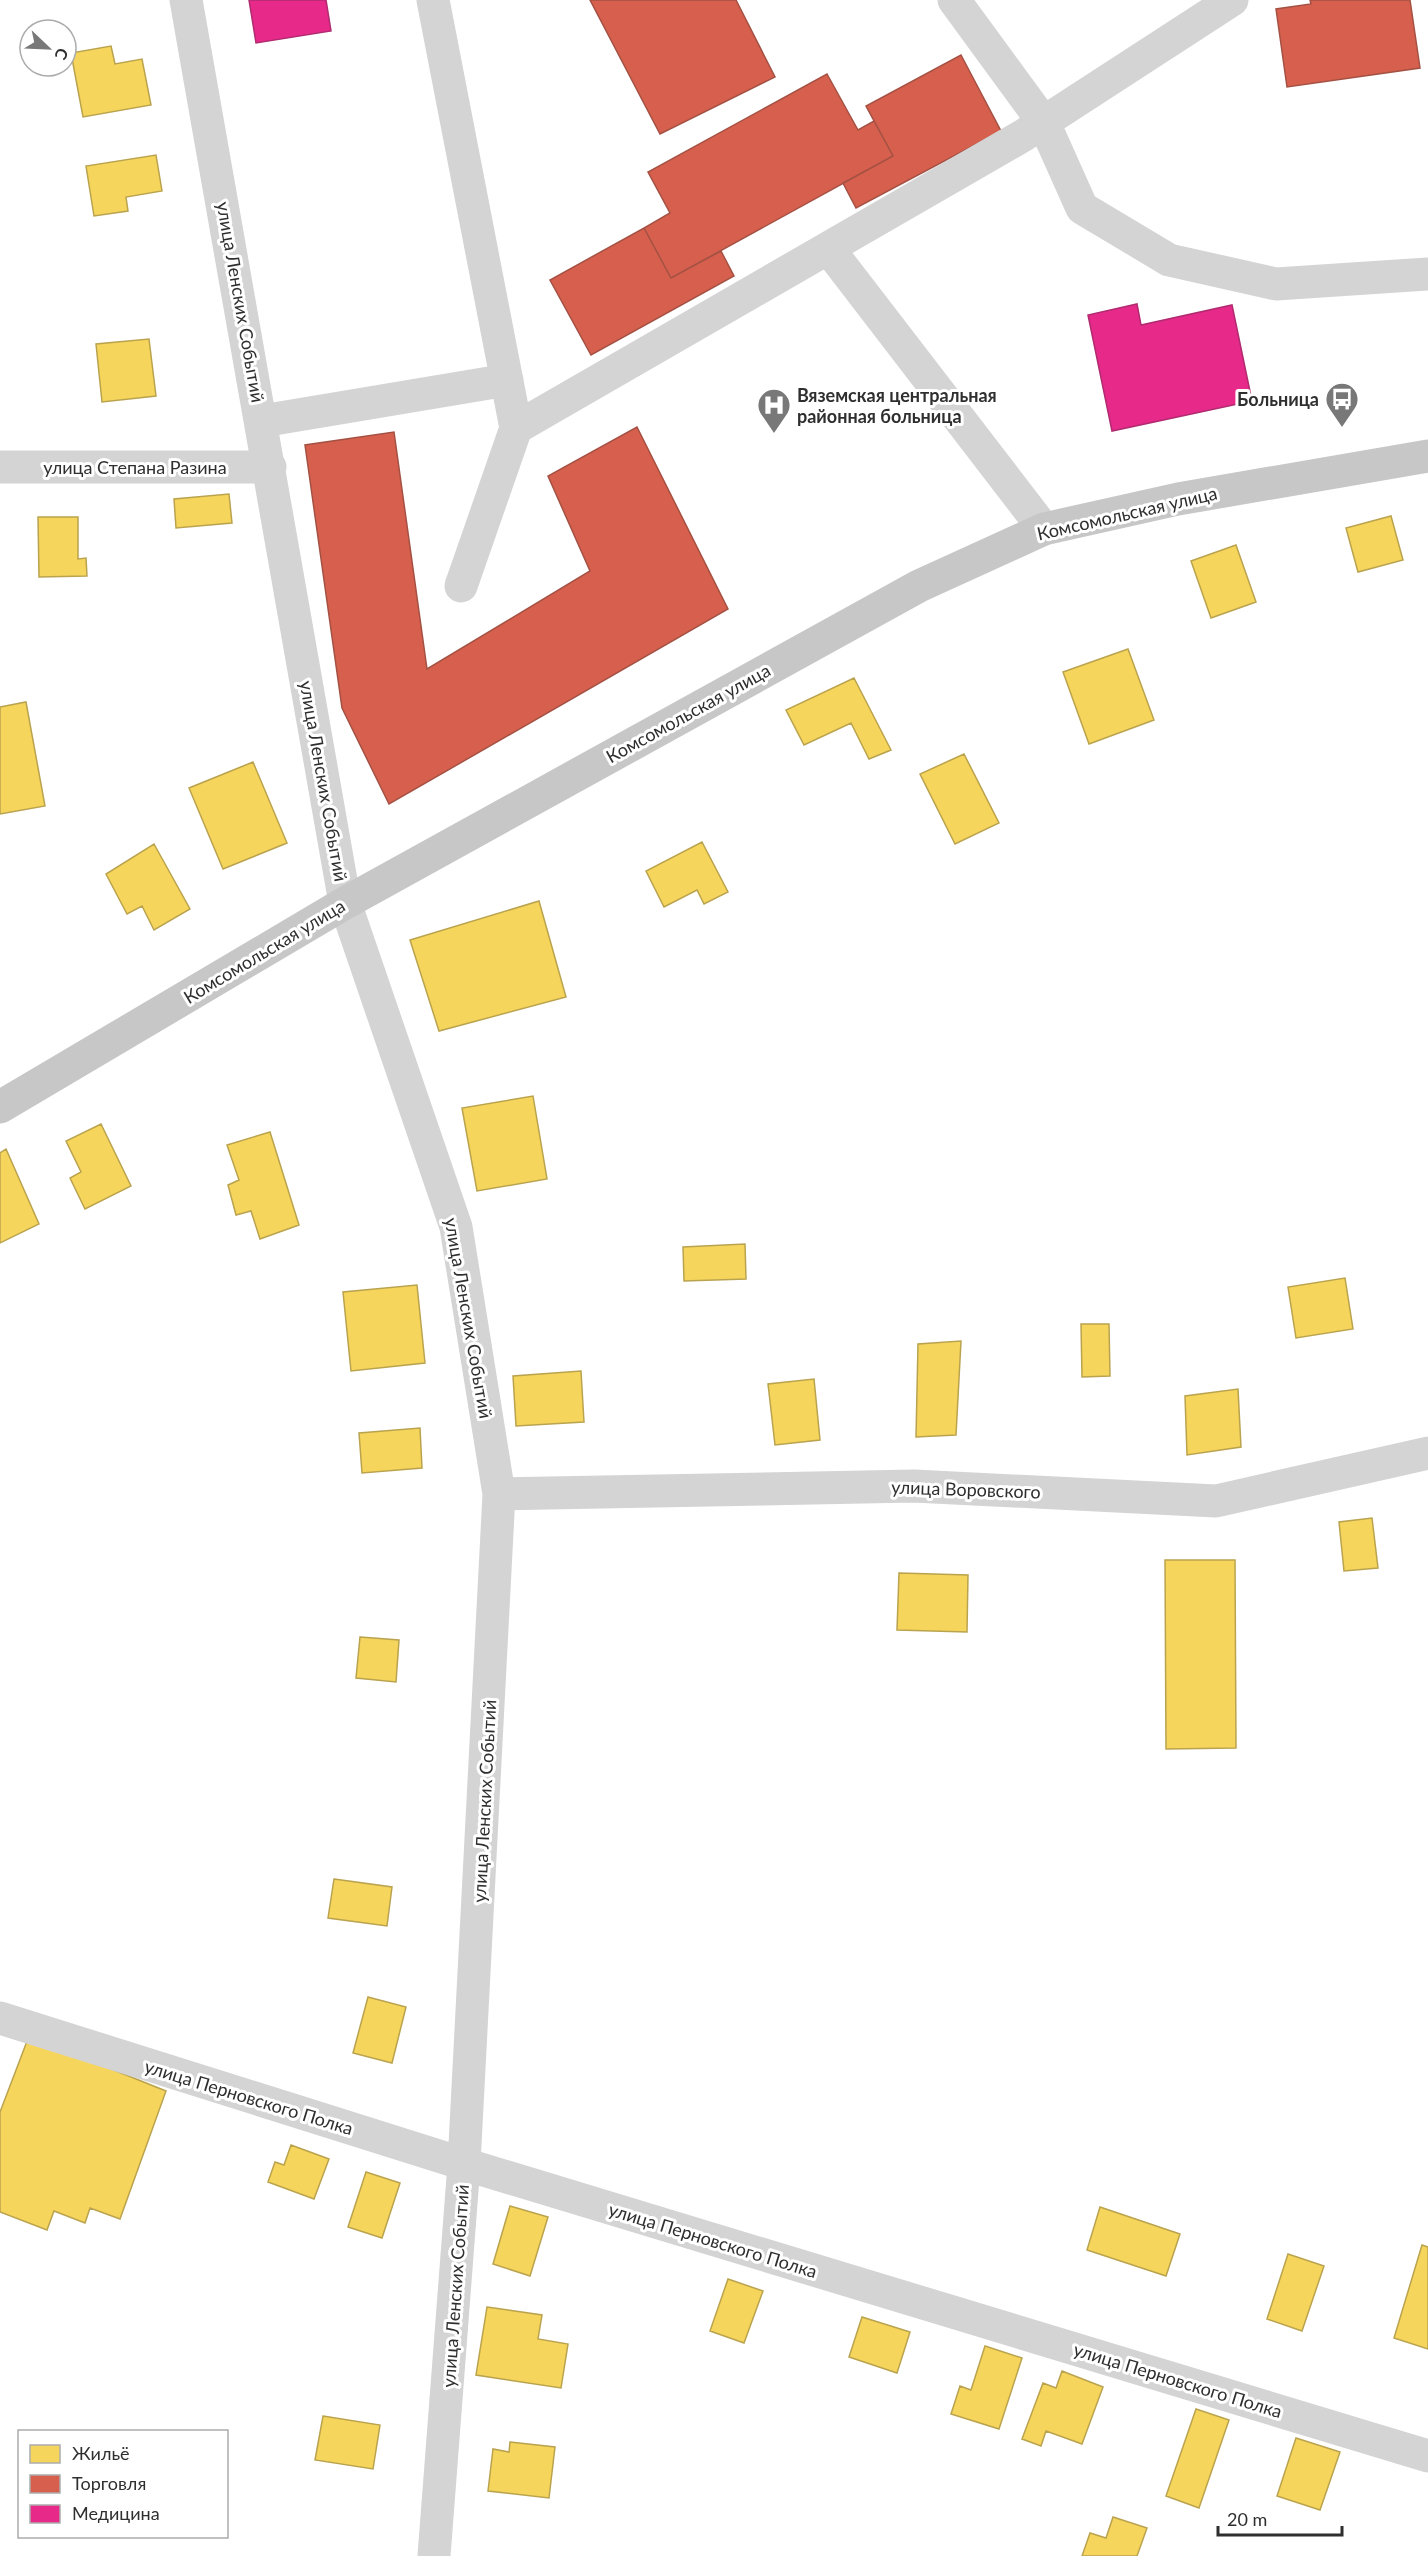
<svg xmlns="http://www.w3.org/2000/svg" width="1428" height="2556" font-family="Lato,sans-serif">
<rect width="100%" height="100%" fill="#fff"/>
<path fill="#f6d55c" stroke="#baa34e" stroke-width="1.5" d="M111,46L115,64L142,59L151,105L83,117L71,53Z
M156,155L162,191L126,197L128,211L94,216L86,166Z
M149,339L156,396L102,402L96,344Z
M229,494L232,523L176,528L174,499Z
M1391,516L1403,560L1358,572L1346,528Z
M38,517H78V559L86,558L87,576L39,577Z
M1236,545L1256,602L1211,618L1191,561Z
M1128,649L1154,720L1089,744L1063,672Z
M854,678L891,750L869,759L851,723L804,745L786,710Z
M26,702L45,806L0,814V707Z
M964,754L999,823L955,844L920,774Z
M253,762L287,843L223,869L189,788Z
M702,842L728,892L704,904L697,890L664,907L646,871Z
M154,844L190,909L154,930L142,906L127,914L106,874Z
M539,901L566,997L439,1031L410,940Z
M533,1096L547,1179L477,1191L462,1108Z
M101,1124L131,1186L85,1209L70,1178L81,1172L66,1141Z
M270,1132L299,1225L260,1239L251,1211L236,1215L228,1185L239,1180L227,1145Z
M6,1149L39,1224L0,1243V1153Z
M745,1244L746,1279L684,1281L683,1247Z
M1345,1278L1353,1329L1296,1338L1288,1287Z
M417,1285L425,1363L351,1371L343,1292Z
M1081,1324H1109L1110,1376L1082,1377Z
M961,1341L956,1435L916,1437L918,1344Z
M581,1371L584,1422L516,1426L513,1376Z
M814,1379L820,1440L775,1445L768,1384Z
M1238,1389L1241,1447L1187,1455L1185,1396Z
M420,1428L422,1468L362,1473L359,1433Z
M1372,1518L1378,1568L1344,1571L1339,1522Z
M1165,1560H1235L1236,1748L1166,1749Z
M899,1573L968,1575L967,1632L897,1630Z
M360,1637L399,1640L396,1682L356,1678Z
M334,1879L392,1887L387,1926L328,1918Z
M368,1997L406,2007L392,2063L353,2053Z
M29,2036L166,2091L120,2219L90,2208L85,2223L54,2211L47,2230L0,2212V2112Z
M291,2145L329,2159L314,2199L268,2182L275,2162L284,2165Z
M366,2172L400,2183L382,2238L348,2227Z
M510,2206L548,2217L530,2276L493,2264Z
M1100,2207L1180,2234L1166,2276L1087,2250Z
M1422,2245L1428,2247V2349L1394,2338Z
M1288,2254L1324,2266L1302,2331L1267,2319Z
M728,2279L763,2291L744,2343L710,2331Z
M487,2307L542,2315L538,2339L568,2344L561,2388L476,2375Z
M862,2317L910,2332L897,2373L849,2357Z
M985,2346L1022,2358L999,2429L951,2414L960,2386L971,2390Z
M1062,2371L1103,2387L1082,2444L1046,2431L1041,2446L1022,2439L1043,2383L1056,2388Z
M1196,2409L1229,2420L1199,2508L1166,2496Z
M323,2416L380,2425L373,2469L315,2460Z
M1296,2438L1340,2452L1320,2510L1277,2496Z
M510,2442L555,2447L549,2498L488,2491L493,2449L509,2452Z
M1113,2517L1147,2528L1137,2556H1082L1090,2533L1106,2538Z"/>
<path fill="#d6604d" stroke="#a45144" stroke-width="1.5" d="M590,0H736L775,77L660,134Z
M1310,0H1410L1420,68L1287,87L1276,9L1311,4Z
M961,55L1001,131L856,208L843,183L893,156L866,106Z
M827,74L858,130L874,121L893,156L671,278L644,228L670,213L648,172Z
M644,228L671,278L721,251L734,276L591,355L550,280Z
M637,427L728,609L389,804L342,708L305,445L394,432L427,669L590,571L548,476Z"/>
<path fill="#e7298a" stroke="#b02b6f" stroke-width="1.5" d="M249,0H326L331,31L256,43Z
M1137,304L1141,325L1232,305L1252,401L1112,431L1088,315Z"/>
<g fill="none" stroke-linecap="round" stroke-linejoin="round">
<path stroke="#d4d4d4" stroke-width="33" d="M186,0L345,903L456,1227L499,1494L464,2164L434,2556
M433,0L516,428
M954,0L1044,123L1082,208L1169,260L1276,284L1428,274
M828,248L1044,529
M262,421L507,380
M0,467H270
M461,586L516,428L1024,135L1232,0
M499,1494L914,1486L1216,1501L1428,1453
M0,2018L464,2164L1428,2456"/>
<path stroke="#c7c7c7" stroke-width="33" d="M0,1107L345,903L919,586L1044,529L1178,499L1428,456"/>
</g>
<defs>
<symbol id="bus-pin" viewBox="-11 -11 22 30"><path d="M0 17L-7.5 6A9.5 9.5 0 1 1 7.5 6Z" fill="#787878" stroke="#fff"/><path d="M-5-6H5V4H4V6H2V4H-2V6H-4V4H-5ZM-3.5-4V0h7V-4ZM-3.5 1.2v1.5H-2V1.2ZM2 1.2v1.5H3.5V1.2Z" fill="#fff"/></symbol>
<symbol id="hospital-pin" viewBox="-11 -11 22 30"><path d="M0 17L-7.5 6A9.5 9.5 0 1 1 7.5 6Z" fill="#787878" stroke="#fff"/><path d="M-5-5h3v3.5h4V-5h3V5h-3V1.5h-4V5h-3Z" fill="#fff"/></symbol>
</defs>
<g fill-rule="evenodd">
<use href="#bus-pin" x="1323" y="380" width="38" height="52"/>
<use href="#hospital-pin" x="755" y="386" width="38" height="52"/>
</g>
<g text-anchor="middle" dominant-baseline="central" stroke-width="6" stroke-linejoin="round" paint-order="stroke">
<g font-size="18" fill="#2f2f2f" stroke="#fff">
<text transform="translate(241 302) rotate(80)">улица Ленских Событий</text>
<text x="135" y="467">улица Степана Разина</text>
<text transform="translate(1127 513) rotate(-13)">Комсомольская улица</text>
<text transform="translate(688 713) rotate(-29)">Комсомольская улица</text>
<text transform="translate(324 781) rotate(80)">улица Ленских Событий</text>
<text transform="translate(264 951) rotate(-31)">Комсомольская улица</text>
<text transform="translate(469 1318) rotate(80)">улица Ленских Событий</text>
<text transform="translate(966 1489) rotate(2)">улица Воровского</text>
<text transform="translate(484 1801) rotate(-87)">улица Ленских Событий</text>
<text transform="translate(249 2097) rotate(17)">улица Перновского Полка</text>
<text transform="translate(713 2240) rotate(17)">улица Перновского Полка</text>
<text transform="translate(455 2286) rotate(-86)">улица Ленских Событий</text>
<text transform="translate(1178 2380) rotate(17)">улица Перновского Полка</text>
</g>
<g font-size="18" font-weight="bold" fill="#2f2f2f" stroke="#fff" text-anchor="start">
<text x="797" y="395">Вяземская центральная<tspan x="797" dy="21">районная больница</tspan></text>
<text x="1319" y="399" text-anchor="end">Больница</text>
</g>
</g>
<rect x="18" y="2430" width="210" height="108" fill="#ffffff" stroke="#acacac" stroke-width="1.5"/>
<rect x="30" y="2445" width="30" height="18" fill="#f6d55c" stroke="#acacac" stroke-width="1.5"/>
<text x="72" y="2460" font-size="18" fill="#2f2f2f">Жильё</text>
<rect x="30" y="2475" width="30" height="18" fill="#d6604d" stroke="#acacac" stroke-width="1.5"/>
<text x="72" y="2490" font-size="18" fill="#2f2f2f">Торговля</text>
<rect x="30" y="2505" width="30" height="18" fill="#e7298a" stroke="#acacac" stroke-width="1.5"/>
<text x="72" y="2520" font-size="18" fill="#2f2f2f">Медицина</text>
<g transform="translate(48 48) rotate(113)"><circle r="28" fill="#ffffff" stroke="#acacac" stroke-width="1.5"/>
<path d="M0-4.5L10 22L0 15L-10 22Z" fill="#787878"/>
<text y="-9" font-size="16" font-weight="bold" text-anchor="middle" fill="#2f2f2f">С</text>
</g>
<path d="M1218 2526v9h124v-9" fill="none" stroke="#2f2f2f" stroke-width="3"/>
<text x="1227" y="2526" font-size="18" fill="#2f2f2f" stroke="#ffffff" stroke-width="4.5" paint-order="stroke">20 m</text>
</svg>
